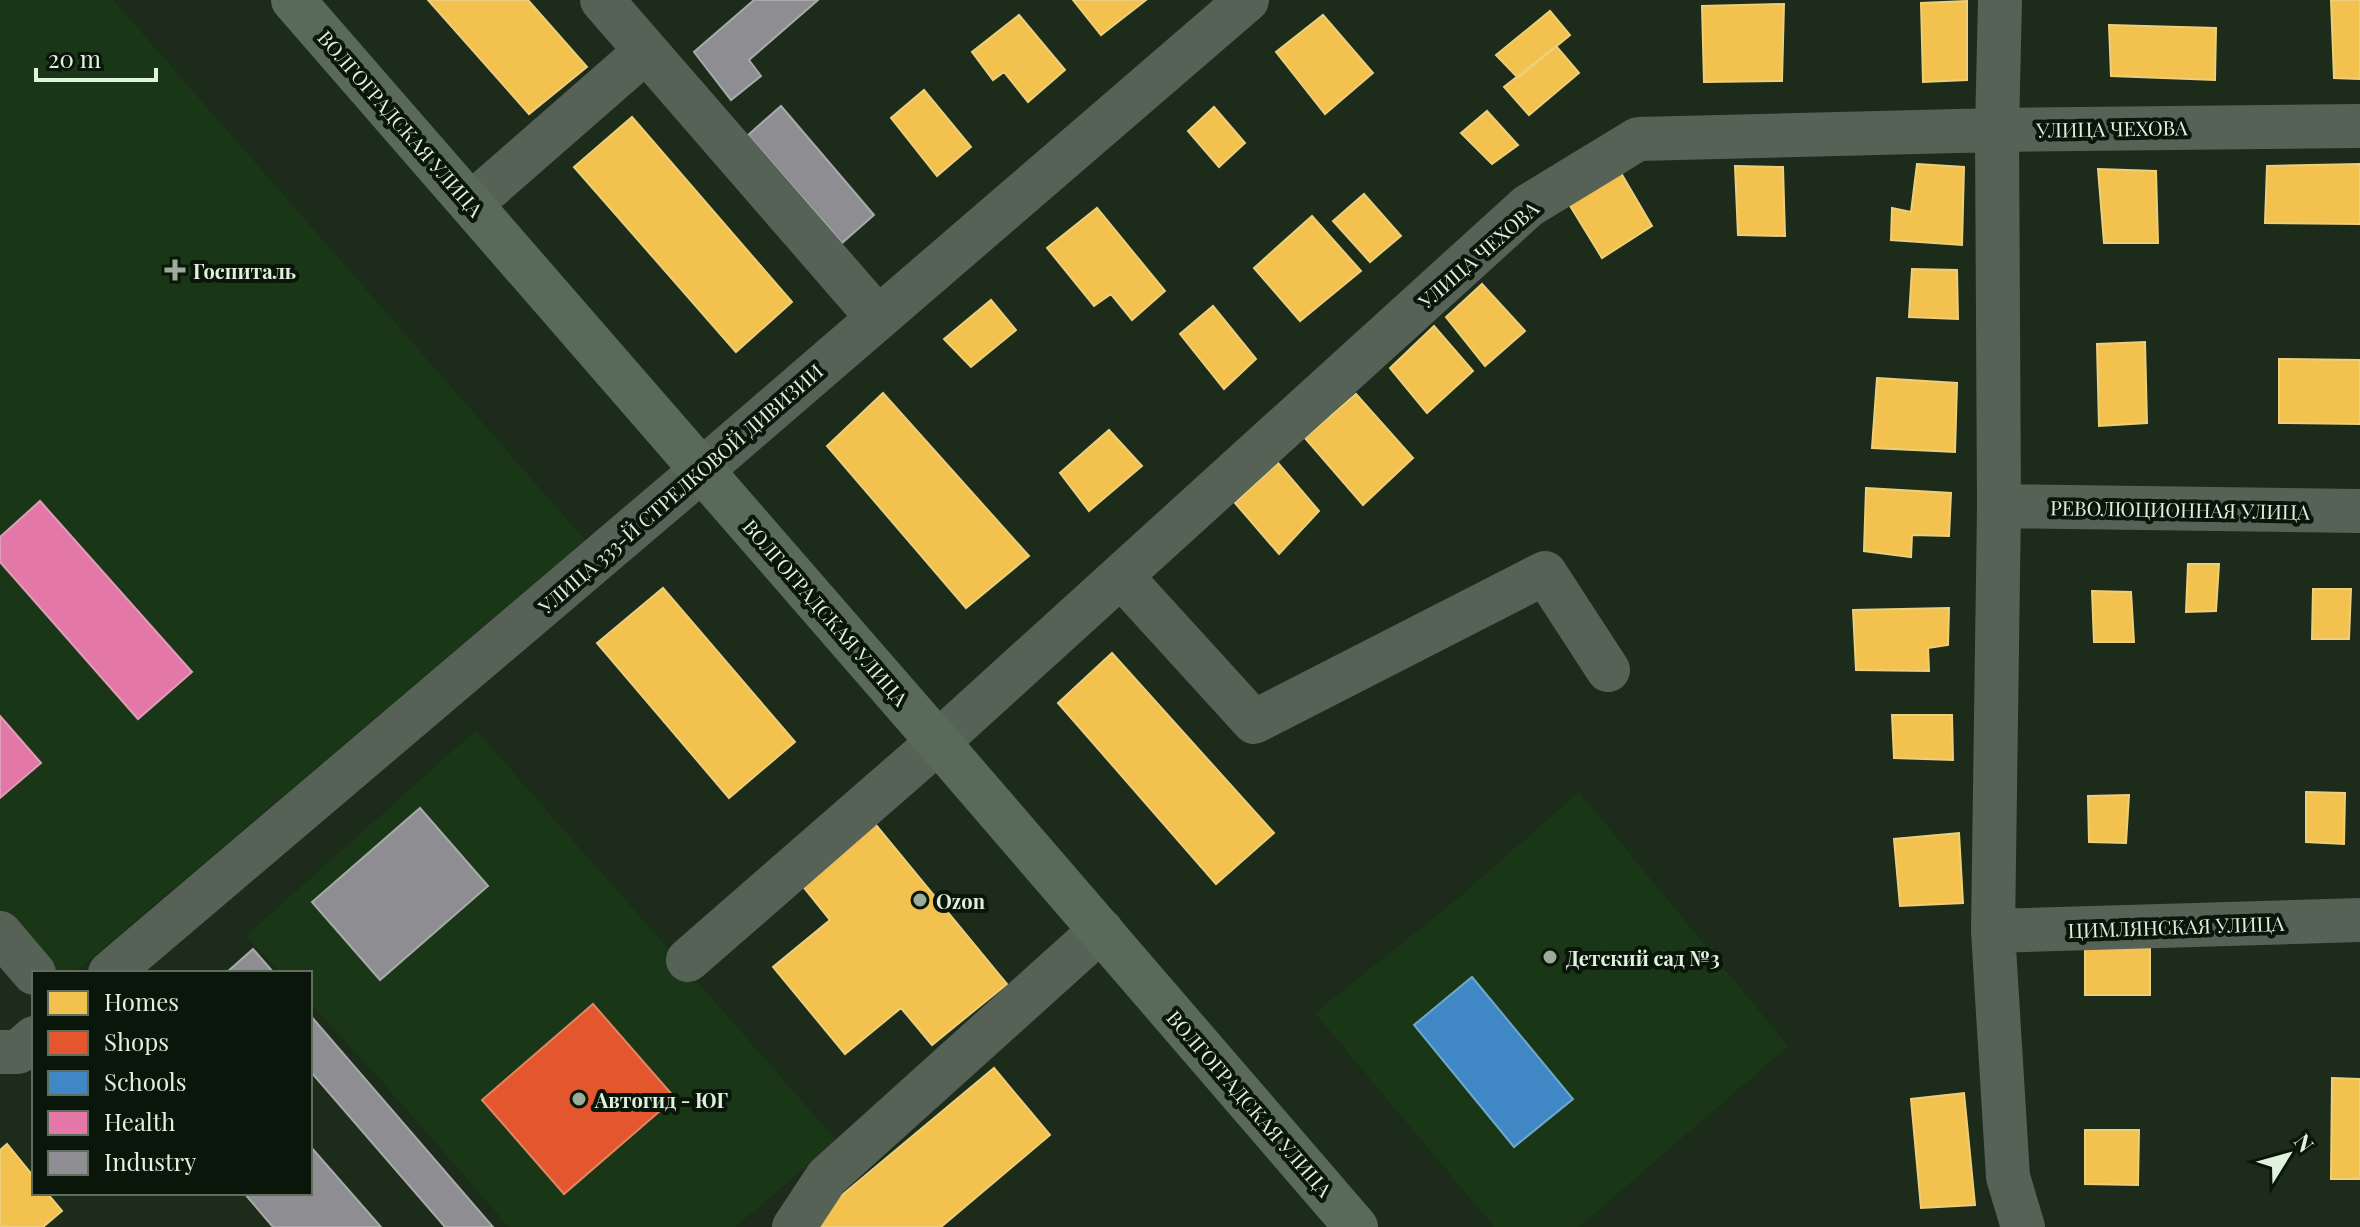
<svg xmlns="http://www.w3.org/2000/svg" width="2360" height="1227" font-family="'Playfair Display',serif">
<rect width="100%" height="100%" fill="#1c2b1a"/>
<path fill="#193717" d="M0,0H113L585,540L74,973H54L0,912Z
M476,730L837,1141L735,1227H509L372,1070L310,1004V973H281L246,936Z
M1579,792L1788,1046L1579,1227H1494L1315,1013L1455,901Z"/>
<path fill="#f2c14e" stroke="#edcf79" stroke-width="2" d="M428,0H528L587,67L529,114Z
M1073,0H1146L1101,35Z
M2331,0H2360V79L2334,78Z
M1967,1V80L1923,82L1921,3Z
M1784,4L1782,81L1704,82L1702,6Z
M1550,11L1570,35L1518,78L1496,55Z
M1019,15L1065,70L1028,102L1004,72L993,80L972,52Z
M1323,15L1373,73L1325,114L1276,52Z
M2109,25L2216,28L2215,80L2111,76Z
M1556,46L1579,73L1529,115L1504,87Z
M924,90L971,147L937,176L891,118Z
M1214,107L1245,143L1219,167L1188,131Z
M1487,111L1518,145L1492,164L1461,133Z
M632,117L792,302L736,352L574,167Z
M1917,164L1964,167L1962,245L1891,240L1892,208L1911,212Z
M2360,164V224L2265,223L2267,166Z
M1735,166L1783,167L1785,236L1738,235Z
M2098,169L2156,171L2158,243H2104Z
M1621,173L1652,226L1602,258L1569,204Z
M1364,194L1401,236L1370,262L1333,221Z
M1097,208L1165,291L1132,320L1111,294L1094,306L1047,248Z
M1312,216L1361,271L1300,321L1254,268Z
M1912,269L1957,270L1958,319L1909,317Z
M1482,284L1525,331L1485,366L1446,317Z
M991,300L1016,330L971,367L944,339Z
M1213,306L1256,359L1224,389L1180,334Z
M1434,326L1473,371L1427,413L1390,368Z
M2145,342L2147,423L2099,426L2097,344Z
M2279,359L2360,360V424L2279,423Z
M1877,378L1957,383L1955,452L1872,448Z
M883,393L1029,556L966,608L827,446Z
M1356,394L1413,458L1363,505L1305,438Z
M1109,430L1142,466L1089,511L1060,473Z
M1278,463L1319,511L1279,554L1235,503Z
M1866,488L1951,493L1949,536L1912,535L1911,557L1864,551Z
M2188,564H2219L2216,611L2186,612Z
M663,588L795,742L729,798L597,643Z
M2313,589H2351L2349,639H2312Z
M2092,591L2131,592L2134,642H2094Z
M1949,608L1948,645L1928,648L1929,671L1856,670L1853,610Z
M1112,653L1274,833L1216,884L1058,703Z
M1892,715H1952L1953,760L1894,758Z
M2306,792L2345,793L2344,844L2306,842Z
M2129,795L2126,843L2089,842L2088,796Z
M871,819L1007,984L932,1045L901,1008L845,1054L773,967L830,920L797,879Z
M1959,833L1963,903L1900,906L1894,839Z
M2085,947L2150,948V995H2085Z
M994,1068L1050,1135L941,1227H818L812,1220Z
M2332,1078L2360,1079V1179H2331Z
M1964,1093L1975,1205L1921,1208L1911,1099Z
M2085,1130H2139L2138,1185L2085,1184Z
M7,1144L34,1177V1193H47L62,1211L43,1227H0V1150Z"/>
<path fill="#e4572e" stroke="#e38563" stroke-width="2" d="M593,1004L675,1098L564,1194L482,1100Z"/>
<path fill="#3f88c5" stroke="#6fa8cc" stroke-width="2" d="M1472,977L1573,1099L1514,1147L1414,1025Z"/>
<path fill="#e377a8" stroke="#e29cb8" stroke-width="2" d="M40,501L192,672L138,719L0,562V537Z
M0,716L41,763L0,798Z"/>
<path fill="#8d8d92" stroke="#a6aba9" stroke-width="2" d="M754,0H818L749,60L761,76L731,100L694,52Z
M781,106L874,215L842,243L748,135Z
M420,808L488,886L380,980L312,902Z
M253,949L274,973H226Z
M310,1015L493,1227H445L310,1071Z
M310,1146L381,1227H273L244,1193H310Z"/>
<g fill="none" stroke-linecap="round" stroke-linejoin="round">
<path stroke="#576256" stroke-width="44" d="M602,0L878,318
M2000,0L1997,130L1999,506L1993,931L2008,1177L2023,1227
M471,204L646,51
M1999,506L2360,511
M1121,576L1254,722L1545,573L1608,670
M1993,931L2360,920
M0,933L34,973
M688,960L938,742L1528,206L1638,139L1997,130L2360,126
M110,973L702,470L1247,0
M0,1052H18L34,1038
M794,1227L827,1177L1101,930"/>
<path stroke="#5a6a58" stroke-width="44" d="M293,0L938,742L1356,1227"/>
</g>
<g fill="#9bac99" stroke="#0a1609" stroke-width="3">
<path d="M171 258h8v8h8v8h-8v8h-8v-8h-8v-8h8z"/>
<circle cx="920" cy="900" r="8"/>
<circle cx="1550" cy="957" r="8"/>
<circle cx="579" cy="1099" r="8"/>
</g>
<g text-anchor="middle" dominant-baseline="central" stroke-width="8" stroke-linejoin="round" paint-order="stroke">
<g font-size="20" fill="#e0f1de" stroke="#0a1609">
<text transform="translate(401 123) rotate(49)">ВОЛГОГРАДСКАЯ УЛИЦА</text>
<text transform="translate(2112 128) rotate(-1)">УЛИЦА ЧЕХОВА</text>
<text transform="translate(1478 254) rotate(-41)">УЛИЦА ЧЕХОВА</text>
<text transform="translate(680 488) rotate(-41)">УЛИЦА 333-Й СТРЕЛКОВОЙ ДИВИЗИИ</text>
<text transform="translate(2180 509) rotate(1)">РЕВОЛЮЦИОННАЯ УЛИЦА</text>
<text transform="translate(826 612) rotate(49)">ВОЛГОГРАДСКАЯ УЛИЦА</text>
<text transform="translate(2176 926) rotate(-2)">ЦИМЛЯНСКАЯ УЛИЦА</text>
<text transform="translate(1250 1103) rotate(49)">ВОЛГОГРАДСКАЯ УЛИЦА</text>
</g>
<g font-size="20" font-weight="bold" fill="#e0f1de" stroke="#0a1609" text-anchor="start">
<text x="193" y="270">Госпиталь</text>
<text x="936" y="900">Ozon</text>
<text x="1566" y="957">Детский сад №3</text>
<text x="595" y="1099">Автогид - ЮГ</text>
</g>
</g>
<rect x="32" y="971" width="280" height="224" fill="#0a1609" stroke="#606e5e" stroke-width="2"/>
<rect x="48" y="991" width="40" height="24" fill="#f2c14e" stroke="#606e5e" stroke-width="2"/>
<text x="104" y="1011" font-size="24" fill="#e0f1de">Homes</text>
<rect x="48" y="1031" width="40" height="24" fill="#e4572e" stroke="#606e5e" stroke-width="2"/>
<text x="104" y="1051" font-size="24" fill="#e0f1de">Shops</text>
<rect x="48" y="1071" width="40" height="24" fill="#3f88c5" stroke="#606e5e" stroke-width="2"/>
<text x="104" y="1091" font-size="24" fill="#e0f1de">Schools</text>
<rect x="48" y="1111" width="40" height="24" fill="#e377a8" stroke="#606e5e" stroke-width="2"/>
<text x="104" y="1131" font-size="24" fill="#e0f1de">Health</text>
<rect x="48" y="1151" width="40" height="24" fill="#8d8d92" stroke="#606e5e" stroke-width="2"/>
<text x="104" y="1171" font-size="24" fill="#e0f1de">Industry</text>
<g transform="translate(2288 1155) rotate(53)" stroke="#0a1609" stroke-width="6" paint-order="stroke">
<path d="M0-6L14 30L0 20L-14 30Z" fill="#e0f1de"/>
<text y="-12" font-size="22" font-weight="bold" text-anchor="middle" fill="#e0f1de">N</text>
</g>
<path d="M36 68v12h120v-12" fill="none" stroke="#e0f1de" stroke-width="4"/>
<text x="48" y="68" font-size="24" fill="#e0f1de" stroke="#0a1609" stroke-width="6" paint-order="stroke">20 m</text>
</svg>
